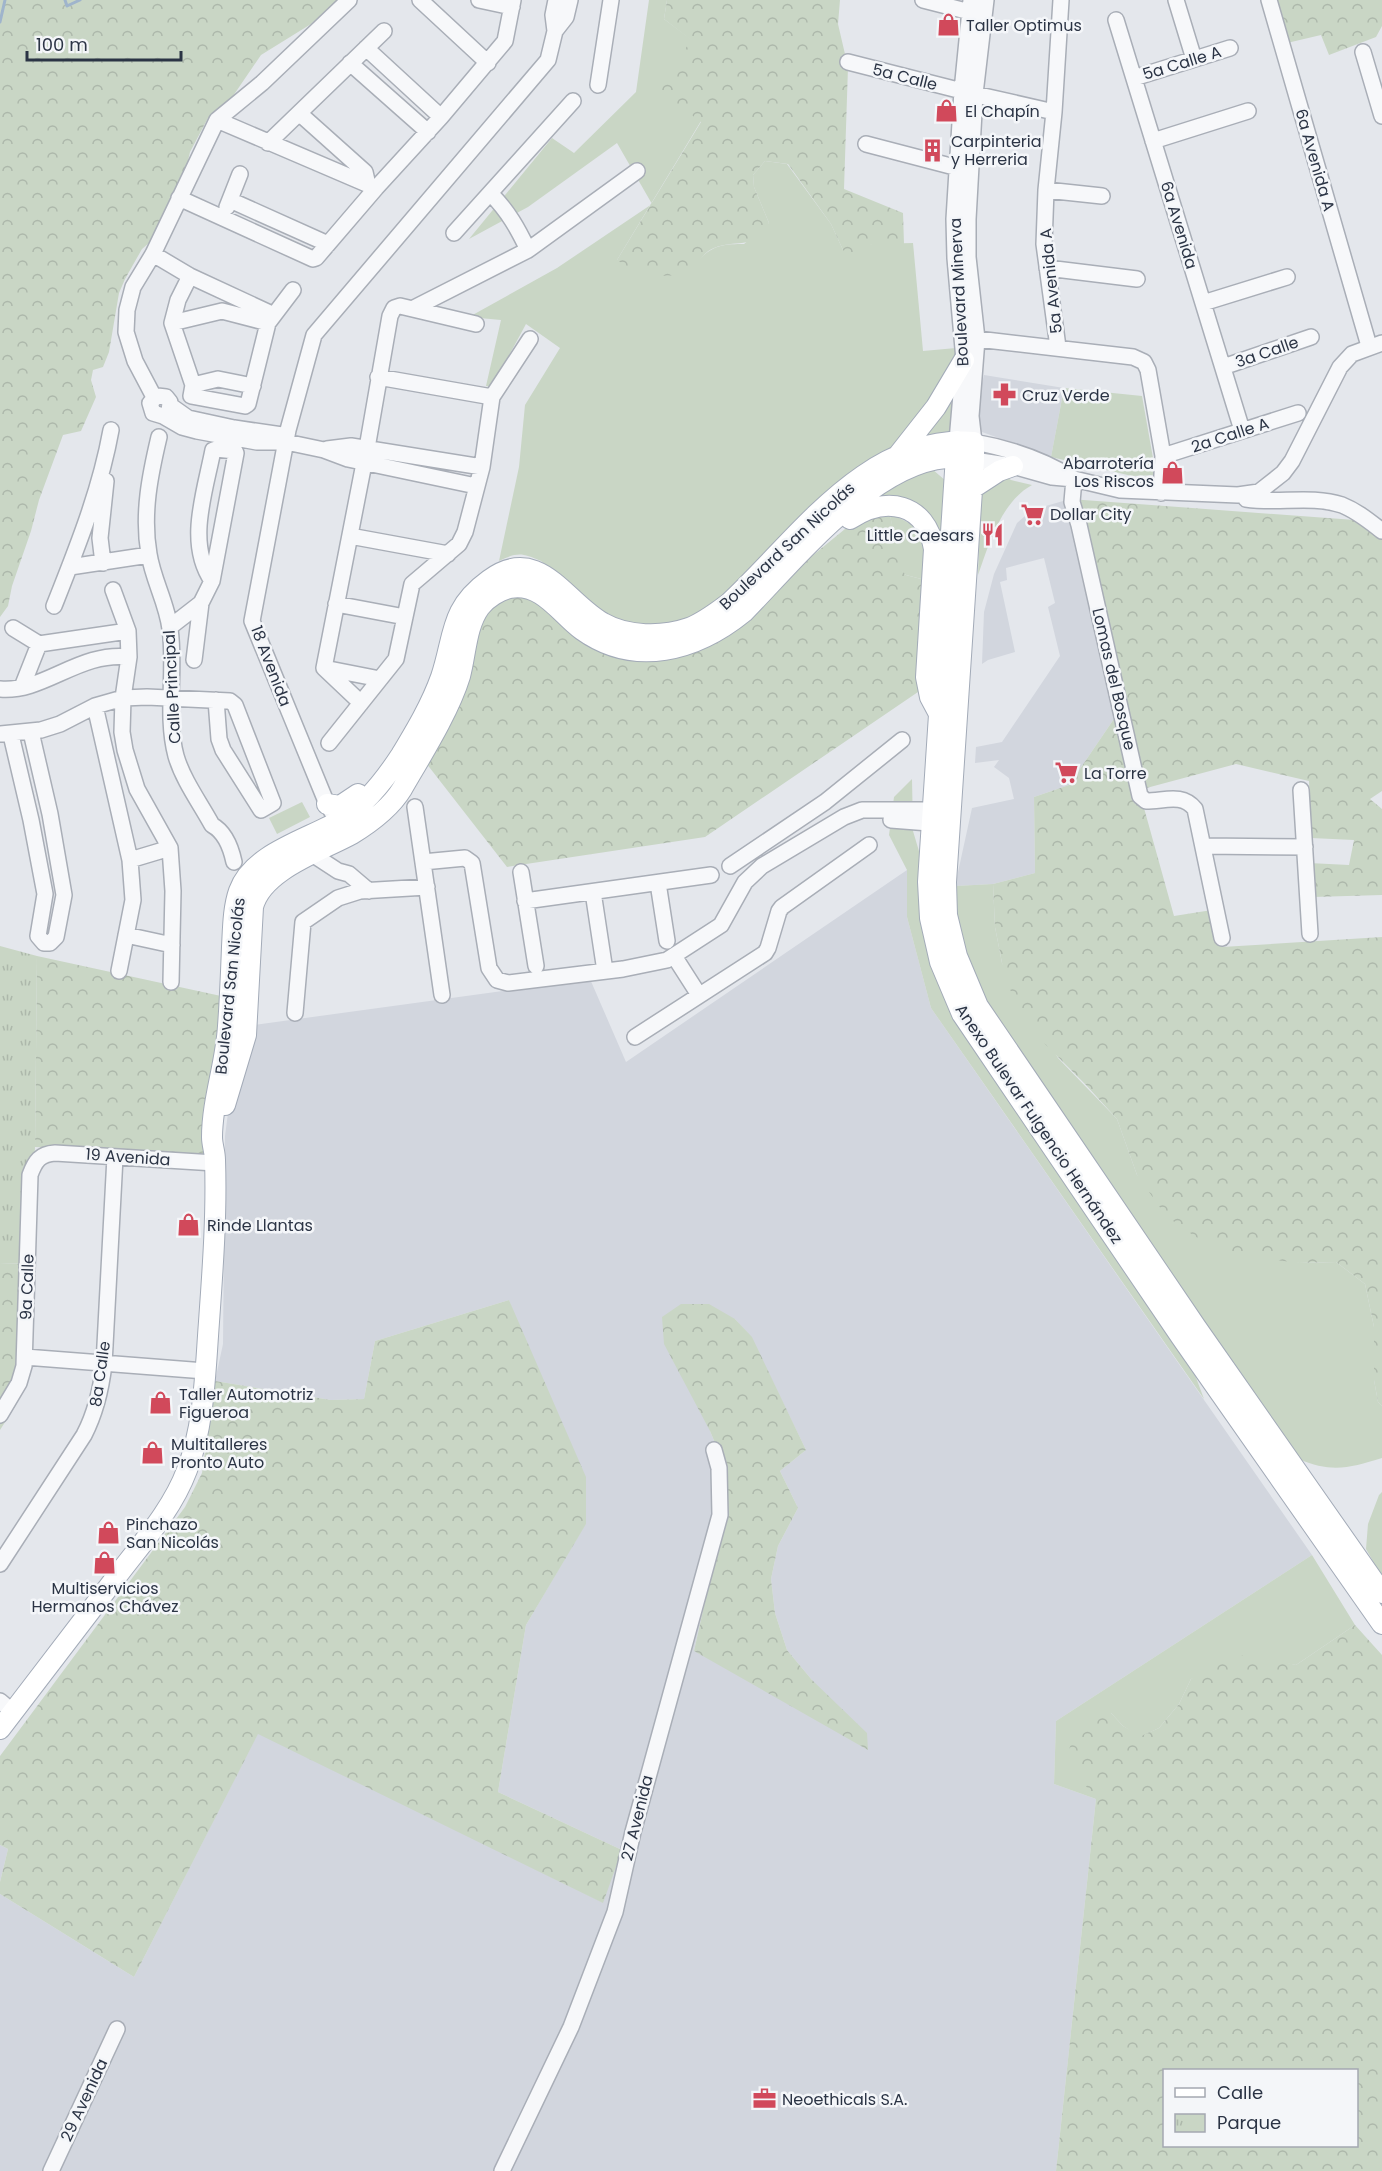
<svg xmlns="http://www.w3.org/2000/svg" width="1382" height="2171" font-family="Poppins,sans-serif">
<defs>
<pattern id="forest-crowns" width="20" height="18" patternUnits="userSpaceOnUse" patternTransform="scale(1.5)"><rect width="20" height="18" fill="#c9d6c5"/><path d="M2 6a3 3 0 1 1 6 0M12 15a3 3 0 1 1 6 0" fill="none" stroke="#adb8ab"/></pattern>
<pattern id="park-tufts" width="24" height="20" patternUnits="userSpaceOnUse" patternTransform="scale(1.5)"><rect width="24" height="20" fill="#c9d6c5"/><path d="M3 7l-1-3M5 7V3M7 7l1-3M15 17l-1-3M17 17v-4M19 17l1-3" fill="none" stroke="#adb8ab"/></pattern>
</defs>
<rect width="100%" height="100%" fill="#e4e7ec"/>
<path fill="#d2d6de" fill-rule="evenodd" d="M984,375L1064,388L1051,457L971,428Z
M1070,499L1120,710L1069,785L1034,797L1035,873L993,884L955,886L972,808L1014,799L1009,778L994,767L999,760L975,763L976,747L1002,742L1060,656L1048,607L1055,603L1044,558L1006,568L1007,580L1000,582L1015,652L988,660L982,664L984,612L994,574L1017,523L1032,510Z
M907,870V917L931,1008L1312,1555L1056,1721L1054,1784L1096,1799L1056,2171H0V1894L134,1977L258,1733L602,1902L622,1850L498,1792L526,1625L586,1523L509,1300L375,1341L364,1399L331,1400L215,1381L223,1344L225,1136L229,1105L254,1025L590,979L626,1062ZM735,1319L751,1337L806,1450L780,1471L798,1508L778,1546L771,1579L775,1613L787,1650L812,1680L694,1651L726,1507L723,1462L710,1431Z
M0,1845L8,1849L0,1882Z"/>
<path fill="#c9d6c5" d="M649,0H667L664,19L692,40L701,121L617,260L700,259C713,245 725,244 744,244L769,223L754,187L753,175L765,161L787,164L831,224L843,250L872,244L913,243L923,351L956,348L955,360L935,397L894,449L735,590L685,624L619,625L541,561C522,553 518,552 499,561L519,467L525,405L560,348L526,324L492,387L486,386L501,320L469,317L557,268L652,204L617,143L528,207L469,239L552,138L574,153L636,92Z
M956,380L951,433L913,444Z
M1064,388L1142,396L1156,475L1132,476L1051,457Z
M932,469L946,481L935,694L937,551L921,517L865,506L902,479Z
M1003,475L1011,480L1032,485C1001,502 989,544 978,575L981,493Z
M890,514C931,531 926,540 925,580L906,575L899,568Z
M912,779L913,831L921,858L924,928L1188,1356L1204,1399L931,1008L907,917V870L889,835L894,797Z
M302,802L310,817L277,834L269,818Z
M993,884L995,927L1002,963L1058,1058L1117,1119L1137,1175L1299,1263L1336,1262L1365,1284L1374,1327V1380L1378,1402L1382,1406V1458C1350,1468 1331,1473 1299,1459L974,988L959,939L955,886Z
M1382,1492V1577L1366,1549L1368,1524L1379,1495Z
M1312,1555L1355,1625L1296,1665L1279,1662L1191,1679L1179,1704L1159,1728L1140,1737L1123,1726L1111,1713L1096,1799L1054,1784L1056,1721Z"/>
<path fill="url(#forest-crowns)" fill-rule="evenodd" d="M0,0H338L311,24L261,55L233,96L208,118L190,152L185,174L164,230L142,249L125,279L119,293L109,352L103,367L93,370L91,380L96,397L81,431L63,435L39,500L31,531L12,586L8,606L0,617Z
M667,0H840L838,24L848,67L844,189L903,213L904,244H872L851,257L843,250L831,224L788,164L765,161L753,175L754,187L769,223C752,252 739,238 714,248C702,252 698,267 687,272C676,278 643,276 632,271C627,268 622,263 617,260L701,122L659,90L691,40L664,19Z
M1275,0H1382V26L1376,37L1329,55L1321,35L1287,43Z
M1070,499L1382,522V791L1370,799L1382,809V895L1313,897L1309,863L1349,865L1354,840L1311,838L1309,781L1236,764L1139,790L1174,916L1212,910L1222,947L1382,937V1406L1378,1402L1374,1380V1327L1365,1284L1336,1262L1299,1263L1244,1256L1219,1249L1200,1240L1166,1216L1137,1175L1117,1119L1086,1085L1030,1029L1011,992L1002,963L995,927L993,884L1035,873L1034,797L1069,785L1120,710Z
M890,514L900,568L906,575L925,580L918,692L705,837L507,867L426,763L486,608L513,595L536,600L579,640L607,653L694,650L729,636L750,619L801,565L845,529L866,515Z
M37,956L221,996L203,1155L35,1147Z
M0,1263L31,1264L24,1374L16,1405L0,1430Z
M509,1300L586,1477V1524L526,1625L498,1792L622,1850L603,1903L258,1734L134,1977L0,1894V1882L8,1849L0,1845V1756L185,1507L202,1473L215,1381L331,1400L364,1399L375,1341Z
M681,1304H709L735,1319L752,1337L806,1450L780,1471L798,1508L778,1546L771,1579L775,1613L787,1650L812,1680L867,1733L868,1750L694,1651L726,1507L723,1462L710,1431L664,1344L662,1317Z
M1355,1625L1382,1655V2171H1056L1096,1799L1082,1781L1069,1749C1080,1725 1086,1722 1111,1713L1123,1726L1141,1736L1159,1728L1179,1704L1191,1679L1223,1660L1250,1654L1296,1665ZM1164,2070H1356V2146H1164Z"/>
<path fill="url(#park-tufts)" d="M0,946L37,956L35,1147L31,1264L0,1263Z"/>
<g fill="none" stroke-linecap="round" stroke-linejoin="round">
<path stroke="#9fb4cc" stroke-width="3" d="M65,0L67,6L80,0
M0,22L5,0"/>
<defs>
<path id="minor" d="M420,0L488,63
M479,0L512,7
M923,0L970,12
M986,0L975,94L968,219V257L977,339L971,416L974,442C1008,448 1044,460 1074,479
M1176,0L1194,59
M1269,0L1369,346
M1116,20L1242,430
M555,31L566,17L570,0
M366,48L441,117
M1363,52L1382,116
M848,62L962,91
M350,63L428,132
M1134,78L1230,48
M598,85L611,0
M975,94L1054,112
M299,113L365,172L368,185
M217,120L376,188
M1153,141L1248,111
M268,143L384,31
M866,144L958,168
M1046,190L1102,196
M491,194C508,211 518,229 528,250
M179,198L313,259L316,258L376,188L441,117L505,41L513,0
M230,200L328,244
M227,207L240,174
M454,233L573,101
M153,254L190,276L274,315
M1047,268L1137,279
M190,276L178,300L172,323L193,385L191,396L245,406L248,404L268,323L293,290
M1203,303L1287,277
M414,308L528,250L637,171
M172,323L222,311L268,323
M977,339L1133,357L1144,362L1148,370L1163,456L1161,493
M1058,347L1044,244L1046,190L1054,112L1061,0
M1223,367L1311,337
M378,377L492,397
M193,385L218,379L253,386
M154,397L135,361L126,332L127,310L133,287L153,254L217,120L262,83L349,0
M171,406L188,418L234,428L282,435
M163,416L169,412L170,402L166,397L157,396L150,403L153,413L163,416L182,427L197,431L257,442H286L324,450L348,459L476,486
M159,437C150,475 142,514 149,554C153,580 167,603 170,629C176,670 165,715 176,756C183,780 200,803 212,825C225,832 231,848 234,862
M957,441L964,360L955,258L954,219L962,91L971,0
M327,449L351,446L482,467
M1163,456L1298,413
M974,460L1013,466L1052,477L1074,479L1120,490L1238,495L1259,492L1283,473L1292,461L1340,367L1352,354L1382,343
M1074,479L1072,502L1079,525L1140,796L1146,801C1165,801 1182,793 1195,809L1222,938
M1246,499C1278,504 1311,495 1342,505C1357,511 1369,521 1382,531
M350,536L448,554
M103,563L100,538L106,481
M70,567L149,555
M113,590L128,631L129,657L123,698L122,732L125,750L137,789L170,848L173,891L171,982
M336,604L405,617
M54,606C77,548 100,491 111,430
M170,627L201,603
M13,628L39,644L128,631
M194,660L201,603L212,581L236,453L235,451L216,449L213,450C205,492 186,543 212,581
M324,668L380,679
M22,687L39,644
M0,689C44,693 79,651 129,657
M361,703L324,668L367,448L390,316L394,308L400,306L476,324
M95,706L130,860L133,900L119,971
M0,734L41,730L60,724L95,706L123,698L147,697L230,701L235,705L273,803L261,810L223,750L219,739L216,700
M11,735L31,820L45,894L38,936L44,943H50L56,937L64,895L50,814L31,732
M329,743L396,659L412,584L459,544L465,532L482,467L492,397L530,339
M1301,790L1310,934
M415,807L442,995
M332,812L327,804L252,621L288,430L314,335L548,60L555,31L553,15L556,0
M891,820L942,824
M1203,846L1305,847
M312,854L338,871L349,874L369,891
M130,860L170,848
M423,862L465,858L472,863L489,968L497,980L508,983L623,969L667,960L721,925L745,882L762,866L844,817L862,810H944
M730,866L825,802L902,740
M521,872L536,966
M658,883L667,941
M593,892L605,971
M525,901L711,875
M126,935L172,945
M674,956L699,995
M295,1013L303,922L338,898L360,891L427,887
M635,1037L765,953L768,948L779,911L782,907L869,845
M25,1357L205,1371
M0,1415L19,1383L24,1366L30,1175C35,1161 40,1154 55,1153L215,1163
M0,1564L84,1435C96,1412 101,1390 104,1364L115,1157
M0,1701L13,1712
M51,2171L117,2029
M502,2171L571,2027L615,1912L633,1832L720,1515L719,1468L714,1450"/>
<path id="major" d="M957,441L928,882L930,918L940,962L962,1014L1181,1337L1382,1624
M899,454L936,407L964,360
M973,488L999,471L1013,466
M850,519C886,495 926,503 934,549L926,677L930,697L938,712
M327,804L340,806L358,794
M225,1105L246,1035L253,907C262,870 321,851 352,834C370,823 391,807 402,789C421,756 449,712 460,676C466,654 466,626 480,607C487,598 500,590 510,588C542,582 560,614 582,630C635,668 696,651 744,612C793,562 872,464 946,458C954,457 962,459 969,460
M0,1729C39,1678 78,1627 117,1576C142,1543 172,1510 187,1470C203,1429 205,1380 208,1336C212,1278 217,1219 215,1160C215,1152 212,1145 212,1137C212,1100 226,1063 228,1026C230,1000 231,973 232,947C233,929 233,908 239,891C253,852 310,839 342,819C365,805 386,778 401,755C416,730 431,705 441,677C455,635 449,609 489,580C539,543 565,602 603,623C627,637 663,637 689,628C704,622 717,612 729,603C799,538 867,434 974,442V460L946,882L947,915L957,956L978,1006L1196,1327L1382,1593"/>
</defs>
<use href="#minor" stroke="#a9aeb7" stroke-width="18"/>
<use href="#major" stroke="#a3abb8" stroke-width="22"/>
<use href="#minor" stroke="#f7f8fa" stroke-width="15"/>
<use href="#major" stroke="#fff" stroke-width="20"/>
</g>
<defs>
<symbol id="shop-bare" viewBox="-9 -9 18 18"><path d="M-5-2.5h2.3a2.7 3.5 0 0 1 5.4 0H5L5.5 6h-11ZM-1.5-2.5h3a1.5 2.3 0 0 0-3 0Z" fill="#d1495b" stroke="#f4f6f9" stroke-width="2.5" paint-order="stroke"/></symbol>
<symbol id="building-bare" viewBox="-9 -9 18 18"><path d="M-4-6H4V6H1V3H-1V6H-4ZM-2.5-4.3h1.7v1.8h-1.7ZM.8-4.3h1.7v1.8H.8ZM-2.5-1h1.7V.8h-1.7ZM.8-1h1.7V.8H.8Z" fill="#d1495b" stroke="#f4f6f9" stroke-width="2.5" paint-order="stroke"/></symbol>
<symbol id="pharmacy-bare" viewBox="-9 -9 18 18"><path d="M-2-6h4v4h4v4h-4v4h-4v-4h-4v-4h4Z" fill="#d1495b" stroke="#f4f6f9" stroke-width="2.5" paint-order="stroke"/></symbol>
<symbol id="supermarket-bare" viewBox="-9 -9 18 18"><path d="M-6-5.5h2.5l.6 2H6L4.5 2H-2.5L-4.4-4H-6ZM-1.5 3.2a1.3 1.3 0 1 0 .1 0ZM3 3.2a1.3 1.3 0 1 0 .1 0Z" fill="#d1495b" stroke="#f4f6f9" stroke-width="2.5" paint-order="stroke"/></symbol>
<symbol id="restaurant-bare" viewBox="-9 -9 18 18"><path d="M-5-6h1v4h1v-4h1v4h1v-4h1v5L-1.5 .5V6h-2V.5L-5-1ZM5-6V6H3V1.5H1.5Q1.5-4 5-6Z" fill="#d1495b" stroke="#f4f6f9" stroke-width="2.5" paint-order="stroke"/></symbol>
<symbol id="office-bare" viewBox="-9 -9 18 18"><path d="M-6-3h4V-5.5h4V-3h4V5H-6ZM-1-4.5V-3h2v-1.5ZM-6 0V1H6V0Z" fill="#d1495b" stroke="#f4f6f9" stroke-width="2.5" paint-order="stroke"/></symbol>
</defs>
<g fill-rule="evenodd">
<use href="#shop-bare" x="932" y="8" width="33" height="33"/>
<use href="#shop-bare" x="930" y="94" width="33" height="33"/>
<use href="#building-bare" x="916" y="134" width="33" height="33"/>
<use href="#pharmacy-bare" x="988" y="378" width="33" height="33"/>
<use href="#shop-bare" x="1156" y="456" width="33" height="33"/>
<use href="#supermarket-bare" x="1016" y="498" width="33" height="33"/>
<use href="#restaurant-bare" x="976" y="518" width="33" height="33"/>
<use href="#supermarket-bare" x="1050" y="756" width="33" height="33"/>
<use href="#shop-bare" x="172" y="1208" width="33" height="33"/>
<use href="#shop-bare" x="144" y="1386" width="33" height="33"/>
<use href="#shop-bare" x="136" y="1436" width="33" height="33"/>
<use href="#shop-bare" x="92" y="1516" width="33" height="33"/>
<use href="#shop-bare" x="88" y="1546" width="33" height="33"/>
<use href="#office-bare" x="748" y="2082" width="33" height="33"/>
</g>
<g text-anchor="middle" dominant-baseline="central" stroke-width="5" stroke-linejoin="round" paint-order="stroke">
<g font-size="16" fill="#2b3445" stroke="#f4f6f9" text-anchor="start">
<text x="966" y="25">Taller Optimus</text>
<text x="965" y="111">El Chapín</text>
<text x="951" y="141">Carpinteria<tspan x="951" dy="18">y Herreria</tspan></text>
<text x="1022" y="395">Cruz Verde</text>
<text x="1154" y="463" text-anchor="end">Abarrotería<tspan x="1154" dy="18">Los Riscos</tspan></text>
<text x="1050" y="514">Dollar City</text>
<text x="974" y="535" text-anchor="end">Little Caesars</text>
<text x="1084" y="773">La Torre</text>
<text x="207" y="1225">Rinde Llantas</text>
<text x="179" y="1394">Taller Automotriz<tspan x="179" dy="18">Figueroa</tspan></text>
<text x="171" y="1444">Multitalleres<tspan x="171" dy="18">Pronto Auto</tspan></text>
<text x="126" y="1524">Pinchazo<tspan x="126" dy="18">San Nicolás</tspan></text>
<text x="105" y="1588" text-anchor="middle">Multiservicios<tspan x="105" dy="18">Hermanos Chávez</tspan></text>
<text x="782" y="2099">Neoethicals S.A.</text>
</g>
<g font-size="16" fill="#2b3445" stroke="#f4f6f9">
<text transform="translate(1182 63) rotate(-17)">5a Calle A</text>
<text transform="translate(905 77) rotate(14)">5a Calle</text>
<text transform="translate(1315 160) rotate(74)">6a Avenida A</text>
<text transform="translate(1179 225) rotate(73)">6a Avenida</text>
<text transform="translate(1051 281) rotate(-96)">5a Avenida A</text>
<text transform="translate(959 292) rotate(-93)">Boulevard Minerva</text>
<text transform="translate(1267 352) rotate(-19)">3a Calle</text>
<text transform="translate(1230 435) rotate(-18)">2a Calle A</text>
<text transform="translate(787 546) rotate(-43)">Boulevard San Nicolás</text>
<text transform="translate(271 666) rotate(69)">18 Avenida</text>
<text transform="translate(1114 679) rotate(77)">Lomas del Bosque</text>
<text transform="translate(172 687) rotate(-93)">Calle Principal</text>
<text transform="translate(230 986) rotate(-84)">Boulevard San Nicolás</text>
<text transform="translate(1039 1124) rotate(56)">Anexo Bulevar Fulgencio Hernández</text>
<text transform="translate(128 1157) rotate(4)">19 Avenida</text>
<text transform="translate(27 1287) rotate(-88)">9a Calle</text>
<text transform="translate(100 1374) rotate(-82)">8a Calle</text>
<text transform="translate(637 1818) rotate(-76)">27 Avenida</text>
<text transform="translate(84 2100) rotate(-65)">29 Avenida</text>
</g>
</g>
<rect x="1163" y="2069" width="195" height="78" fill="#f4f6f9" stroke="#a4a8b1" stroke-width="1.5"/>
<rect x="1175" y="2088" width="30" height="9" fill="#ffffff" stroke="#a4a8b1" stroke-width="1.5"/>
<text x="1217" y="2099" font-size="18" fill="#2b3445">Calle</text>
<rect x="1175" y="2114" width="30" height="18" fill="url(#park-tufts)" stroke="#a4a8b1" stroke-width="1.5"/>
<text x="1217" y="2129" font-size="18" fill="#2b3445">Parque</text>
<path d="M27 51v9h154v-9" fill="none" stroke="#2b3445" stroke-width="3"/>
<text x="36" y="51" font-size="18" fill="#2b3445" stroke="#f4f6f9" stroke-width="4.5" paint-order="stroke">100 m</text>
</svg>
